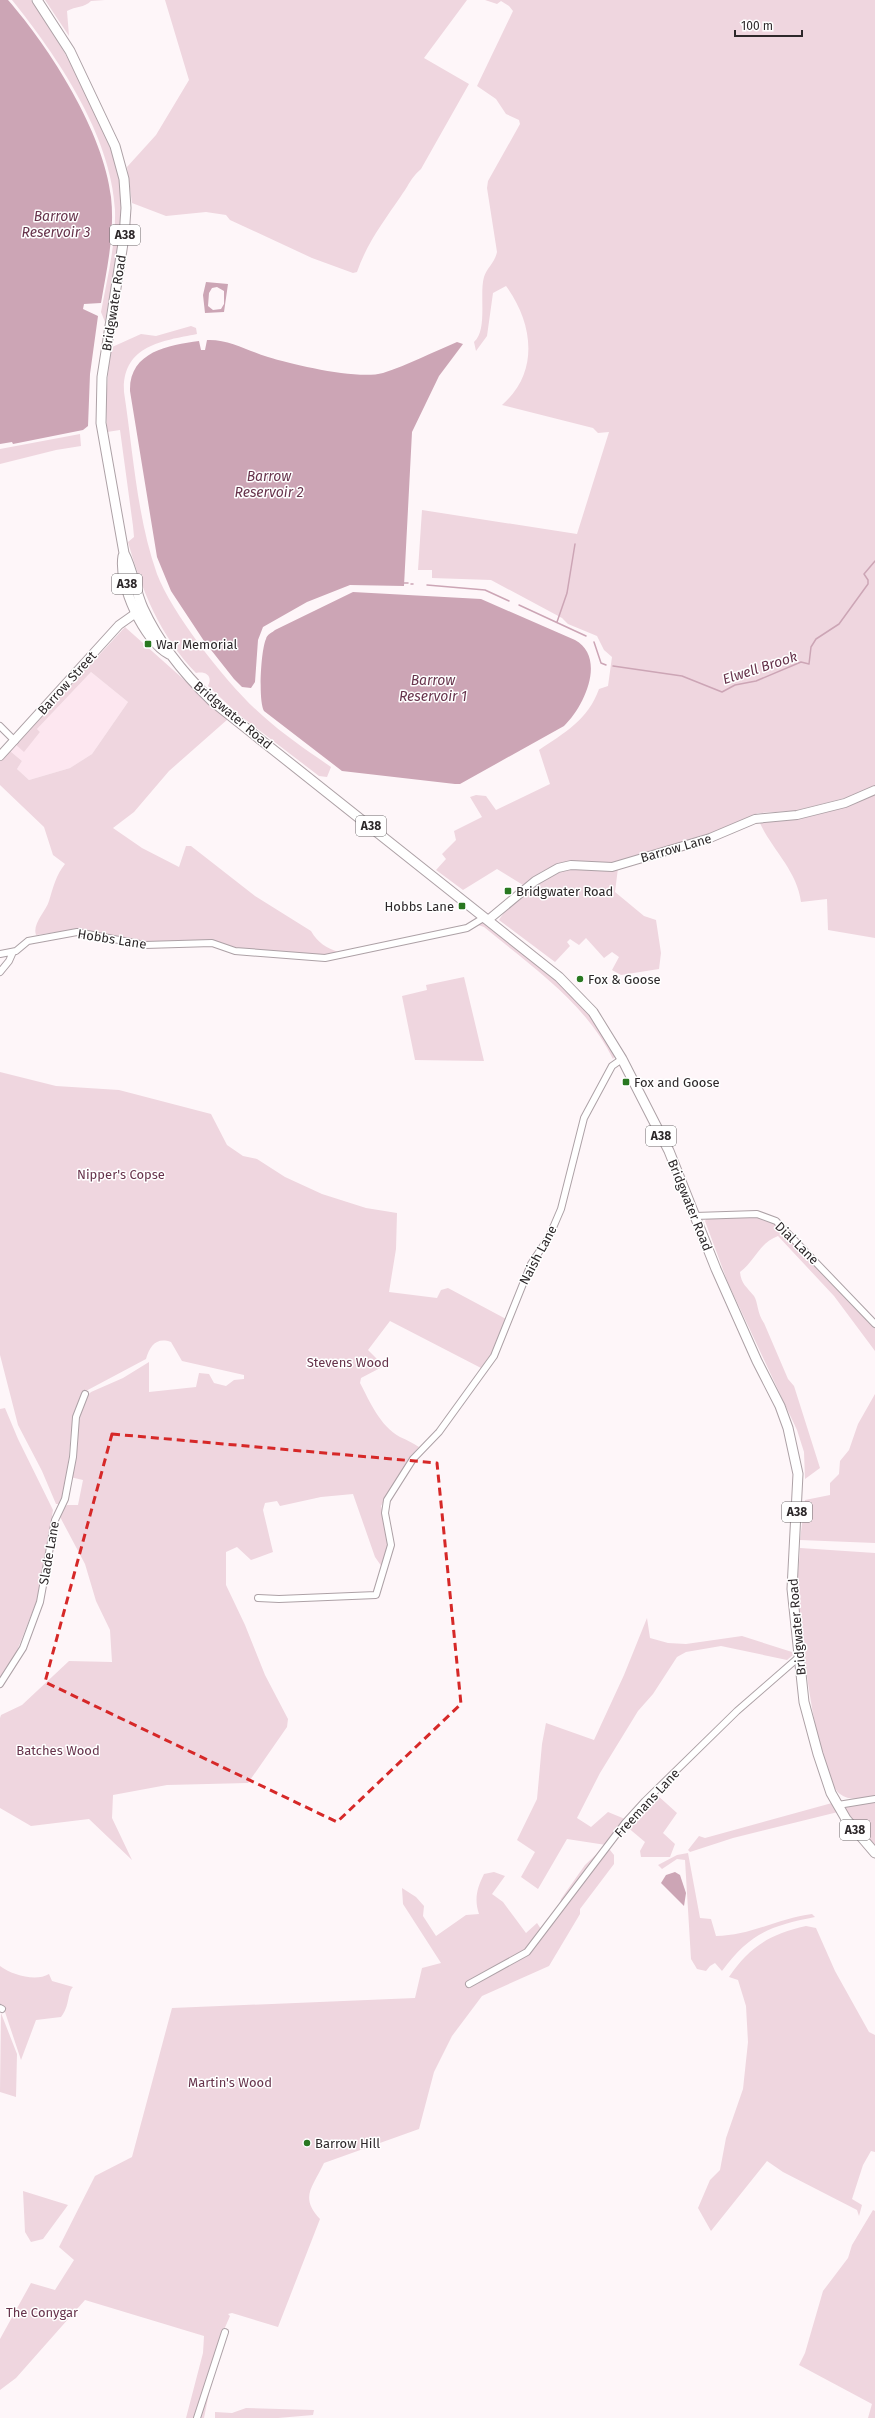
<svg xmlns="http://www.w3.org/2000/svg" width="875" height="2418" font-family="'Fira Sans',sans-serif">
<rect width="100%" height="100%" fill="#fef6f9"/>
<path fill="#fde7f0" d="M91,672L128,702L92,754L70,768L29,780L17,769L22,761L10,751L16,745L24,751L40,732L37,729Z"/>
<path fill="#efd6df" d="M12,0H31C67,53 122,143 122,208C121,246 111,285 105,322L101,312C107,279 116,244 115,210C111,135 57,56 12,0Z
M45,0H105L91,1C84,8 76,6 67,11L69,36Z
M165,0H467L424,58L469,84L421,169C409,180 410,184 401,196C384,221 367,243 357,272L353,273L312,258L230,220L226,215L206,212L166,216L132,203L127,167L156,135L189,80Z
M485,0H875V786L853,796L794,811L758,813L715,832L623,861L607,864L556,865L541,872L523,885L497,869L463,890L436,870L446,859L442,854L456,840L454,831L482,817L470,797L476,795L486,796L496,810L550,784L539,750C564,733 588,720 599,689L608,686L612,657L604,650L597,636L568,624L562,618L491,580L432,578V570H418L422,510L577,534L609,432L598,433L593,428L502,405C540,372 533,323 506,286L493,293L487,336L476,351L474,342C488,330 479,294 484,277C487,268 495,262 497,252L487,188L488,181L520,124L519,120L506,114L496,99L477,86L513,11L509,6L501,1L497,4Z
M191,326L196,328L197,334C161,341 122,346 124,392C133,451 137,518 157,574C172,614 230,688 263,716C284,735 308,751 331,767L327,777L319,776L238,714L208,686C213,676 206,671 196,673C160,636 142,591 128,542L134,537L133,526L120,430L107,432L106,402L110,348L141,334L156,336Z
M80,434L81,446L56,450L0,464V449Z
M125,627L228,719L169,771L134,812L113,828L142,848L179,867L186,846H191L255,896L311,931C318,943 326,948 339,952L322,956L241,950L210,940L160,943L139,941L78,929L36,935C32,924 46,911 49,901C53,888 56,875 65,864L53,855L44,827L0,785V761L10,751L22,761L17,769L29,780L70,768L92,754L128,702L91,672L37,729L40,732L24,752L16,745Z
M875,793V938L828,930L827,899L801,902C797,870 771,849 759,821Z
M572,868L603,871L618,868L615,892L644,916L656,920L661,953L659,969L621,975L612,970L619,957L612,952L604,958L586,938L579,945L570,939L567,942L570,946L555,962L499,920C514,897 544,873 572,868Z
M481,922H485L568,991L588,1012L615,1056L613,1059C585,1002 531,966 484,927L478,925Z
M464,977L484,1061L415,1060L402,996L427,990L426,985Z
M0,1072L56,1086L119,1090L211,1114L227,1145L243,1156L257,1159L285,1177L322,1194L366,1208L397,1213L396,1249L389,1292L437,1298L441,1290L448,1288L506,1319L491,1354L481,1368L390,1321L368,1350L384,1366L361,1378L360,1383C370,1402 380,1426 400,1437C407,1440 413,1443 419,1447L409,1458L381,1506C387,1529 391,1544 382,1567L375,1557L353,1494L321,1497L280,1506L277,1501L265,1503L263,1510L273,1552L251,1560L237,1547L226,1552V1585L245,1625L265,1675L288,1719L287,1727L248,1783L167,1785L113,1795L112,1818L132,1860L89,1819L31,1826L0,1808V1718L1,1715L22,1705L69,1661L112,1662L110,1630L96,1601L85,1564L59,1515L67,1505H78L83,1480L70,1477L75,1429L85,1398L91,1392L123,1378L149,1362V1392L196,1387L199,1373L209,1374L214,1383L226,1386L234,1380L244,1379V1375L182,1361L171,1342C156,1337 150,1346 146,1359L84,1392C79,1403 74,1415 72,1428C68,1455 70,1478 60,1504H56L42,1471L18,1425L0,1355Z
M751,1217H760L777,1225L875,1327V1351L834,1296L778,1236C759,1243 755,1261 740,1272C741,1284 747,1287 754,1296C758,1302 757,1313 764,1323L788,1379L794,1386L820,1468L805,1479L804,1452L797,1430L728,1283L705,1221L707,1218Z
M875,1394V1543L800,1540L805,1500L830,1495V1483L839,1474L840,1461L849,1450L858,1424Z
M5,1408L18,1439L53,1510L39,1595L15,1656L0,1679V1409Z
M800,1548L875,1553V1796C864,1798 850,1802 840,1794C816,1777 798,1617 798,1584C797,1572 800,1560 800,1548Z
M647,1618L650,1638L668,1643L686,1644L742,1636L792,1652L793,1655L787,1660L721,1646L686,1652L677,1657L653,1694L638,1711L600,1773L577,1818L591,1827L608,1812L625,1819L606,1845L614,1855V1864L580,1909V1914L549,1966L482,1996L452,2036L434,2072L419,2129L324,2163C313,2187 299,2197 320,2219L278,2327L232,2313L228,2314L230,2316L220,2339L204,2418H186L203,2353L204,2336L85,2300L16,2378L0,2390V2339L31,2283L55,2290L74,2260L59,2247L95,2176L132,2157L172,2008L415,1998L422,1968L441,1963L403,1904L402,1888L416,1897L424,1906L423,1916L436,1936L466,1915L479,1914C474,1899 477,1888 484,1874L494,1872L505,1876L492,1894L503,1902L526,1933L537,1923L541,1929L557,1919L561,1899L585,1865L606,1845L567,1839L538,1889L521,1877L535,1852L517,1840L537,1799L542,1744L546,1723L594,1740L624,1675Z
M656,1794L677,1813L663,1833L675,1844L670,1857H641L640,1851L645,1842L626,1826Z
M875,1801V1846L857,1826L844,1807Z
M832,1803L838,1812L733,1838L690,1852L688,1850L699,1836L705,1838Z
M688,1853L700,1918L711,1919L716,1936C750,1936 779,1918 812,1914L815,1917C770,1926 750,1933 722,1971L715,1963L710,1966L706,1971L697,1969L691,1959L685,1860L677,1859L662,1869L658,1865L677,1855Z
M806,1926L816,1928L835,1971L869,2032L875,2035V2152L871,2151L863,2165L852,2199L862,2205L859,2216L857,2210L783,2172L767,2161L711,2231L698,2208L710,2180L720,2170L726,2138L743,2089L748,2042L746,2006L738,1980L729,1977C749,1947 770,1934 806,1926Z
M0,1966C12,1975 36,1982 49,1974L52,1981L73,1987C67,1993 70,2006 61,2017L36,2020L21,2060L5,2012L0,2007Z
M1,2013L17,2054L16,2097L0,2092Z
M23,2191L68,2205L43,2239L31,2242L25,2232Z
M873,2210L875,2211V2418H868L872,2404L799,2365L805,2353L823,2291L848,2258L852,2245Z
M246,2408L314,2410L313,2415L278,2418H215V2412L232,2413Z"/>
<path fill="#cca5b5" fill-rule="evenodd" d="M0,0H8C50,48 104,133 111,197C115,233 107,268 101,303L84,304L83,309L98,316L90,374L88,426L83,430L13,444L12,442L0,444Z
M206,282L228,284L224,312L205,313L203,295ZM217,287L224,291V304L221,309L213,310L208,306L209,293L212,288Z
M207,340C229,339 248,351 268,357C294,365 358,380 383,373C408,365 433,352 457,342L463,344L439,376L412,432L404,586L350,585L307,602L263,627L258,640L255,682L251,688L242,687L234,679L204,641L171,591L157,557L130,391C129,352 168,345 199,341L201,350H205Z
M353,592L481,599L575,640C607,658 584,707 564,726L460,784H455L342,771L264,711C258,701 261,649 266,639C267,634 272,633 275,630Z
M675,1872L680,1875L686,1893L684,1906L661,1883L666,1875Z"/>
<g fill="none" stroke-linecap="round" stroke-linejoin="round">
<path stroke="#cca5b5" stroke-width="1.5" d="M404,583H408
M411,584H413
M427,585L485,590L509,601
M519,605L586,636
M557,622L567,593L575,544
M594,642L601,663L606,665
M613,666L682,676L722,692L735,685L756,681L801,662L809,664L811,647L816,639L839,624L868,584V580L864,574L875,561"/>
<defs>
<path id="minor" d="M0,726L15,741
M0,954L16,951L28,941L77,932L145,945L212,943L235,951L325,958L467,928L485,917
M0,972L9,961L13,952
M695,1216L757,1214L776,1221L875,1324
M258,1598L279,1599L376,1595L391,1545L385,1513L387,1500L413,1459L439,1432L494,1356L531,1264L549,1237L561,1209L584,1118L612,1066L622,1059
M0,1684L23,1648L40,1602L55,1520L65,1499L73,1457L76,1417L85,1394
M838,1805L875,1799
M469,1984L527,1952L625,1823L645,1801L737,1711L799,1657
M0,2008L2,2009
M197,2418L225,2332"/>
<path id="major" d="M0,756L119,625L136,613
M488,920L535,881L558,868L571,865L612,867L710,838L755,819L797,815L845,803L875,790"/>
<path id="highway" d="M37,0L70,51L115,146L124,179L126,208L124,237L102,377L101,423L124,553C133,570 135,590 143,608C159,643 184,674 212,701L559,977L593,1012L622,1059L669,1151L716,1269L757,1361L780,1406L788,1428L798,1474L792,1589L804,1702L818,1754L831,1793L846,1819L875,1853
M123,556C118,584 144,641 169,654"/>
</defs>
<use href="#minor" stroke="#ada1a6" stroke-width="8"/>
<use href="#major" stroke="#ada1a6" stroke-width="10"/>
<use href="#highway" stroke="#ada1a6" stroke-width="11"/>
<use href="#minor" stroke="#fff" stroke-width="6"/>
<use href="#major" stroke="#fff" stroke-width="8"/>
<use href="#highway" stroke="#fff" stroke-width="9"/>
</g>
<path fill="none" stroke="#d62828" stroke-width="3" stroke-dasharray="8 5" stroke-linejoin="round" d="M112,1434L437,1463L461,1704L337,1822L45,1682Z"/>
<g fill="#297821" stroke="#fff" stroke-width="1.5">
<rect x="144" y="640" width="8" height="8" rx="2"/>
<rect x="504" y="887" width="8" height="8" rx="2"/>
<rect x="458" y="902" width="8" height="8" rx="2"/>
<circle cx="580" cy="979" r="4"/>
<rect x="622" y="1078" width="8" height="8" rx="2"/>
<circle cx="307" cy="2143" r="4"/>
</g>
<g text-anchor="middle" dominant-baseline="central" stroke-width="3" stroke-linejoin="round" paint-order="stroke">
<g fill="#fff" stroke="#6c686a" stroke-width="1">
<rect x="110" y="225" width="30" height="20" rx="3"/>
<rect x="112" y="574" width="30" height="20" rx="3"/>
<rect x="356" y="816" width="30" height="20" rx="3"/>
<rect x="646" y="1126" width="30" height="20" rx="3"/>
<rect x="782" y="1502" width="30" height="20" rx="3"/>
<rect x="840" y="1820" width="30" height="20" rx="3"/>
</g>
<g font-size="12" font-weight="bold" fill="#2d282a">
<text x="125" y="235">A38</text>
<text x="127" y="584">A38</text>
<text x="371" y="826">A38</text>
<text x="661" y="1136">A38</text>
<text x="797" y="1512">A38</text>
<text x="855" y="1830">A38</text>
</g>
<g font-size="13" fill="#2d282a" stroke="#fff">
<text transform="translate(114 303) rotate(-81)">Bridgwater Road</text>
<text transform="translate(67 683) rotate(-48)">Barrow Street</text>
<text transform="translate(233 715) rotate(40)">Bridgwater Road</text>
<text transform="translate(676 848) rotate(-16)">Barrow Lane</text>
<text transform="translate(112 939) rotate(9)">Hobbs Lane</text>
<text transform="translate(690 1205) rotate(68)">Bridgwater Road</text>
<text transform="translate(797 1243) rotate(44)">Dial Lane</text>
<text transform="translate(538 1255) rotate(-62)">Naish Lane</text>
<text transform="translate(49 1553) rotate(-80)">Slade Lane</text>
<text transform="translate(797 1627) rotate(-95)">Bridgwater Road</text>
<text transform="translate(647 1803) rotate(-47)">Freemans Lane</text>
</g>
<g font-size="13" fill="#2d282a" stroke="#fff" text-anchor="start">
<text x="156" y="644">War Memorial</text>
<text x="516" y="891">Bridgwater Road</text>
<text x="454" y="906" text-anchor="end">Hobbs Lane</text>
<text x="588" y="979">Fox &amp; Goose</text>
<text x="634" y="1082">Fox and Goose</text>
<text x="315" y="2143">Barrow Hill</text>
</g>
<g font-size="13" fill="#67344c" stroke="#fff">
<text x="121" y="1174">Nipper's Copse</text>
<text x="348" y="1362">Stevens Wood</text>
<text x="58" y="1750">Batches Wood</text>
<text x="230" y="2082">Martin's Wood</text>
<text x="42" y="2312">The Conygar</text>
</g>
<g font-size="14" font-style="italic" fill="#67344c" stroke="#fff">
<text x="56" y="216">Barrow<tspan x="56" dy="16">Reservoir 3</tspan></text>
<text x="269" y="476">Barrow<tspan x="269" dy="16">Reservoir 2</tspan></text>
<text transform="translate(760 668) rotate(-18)">Elwell Brook</text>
<text x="433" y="680">Barrow<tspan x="433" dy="16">Reservoir 1</tspan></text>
</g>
</g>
<path d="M735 30v6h67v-6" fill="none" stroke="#2d282a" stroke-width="2"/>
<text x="741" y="30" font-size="12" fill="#2d282a" stroke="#ffffff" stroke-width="3" paint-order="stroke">100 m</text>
</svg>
